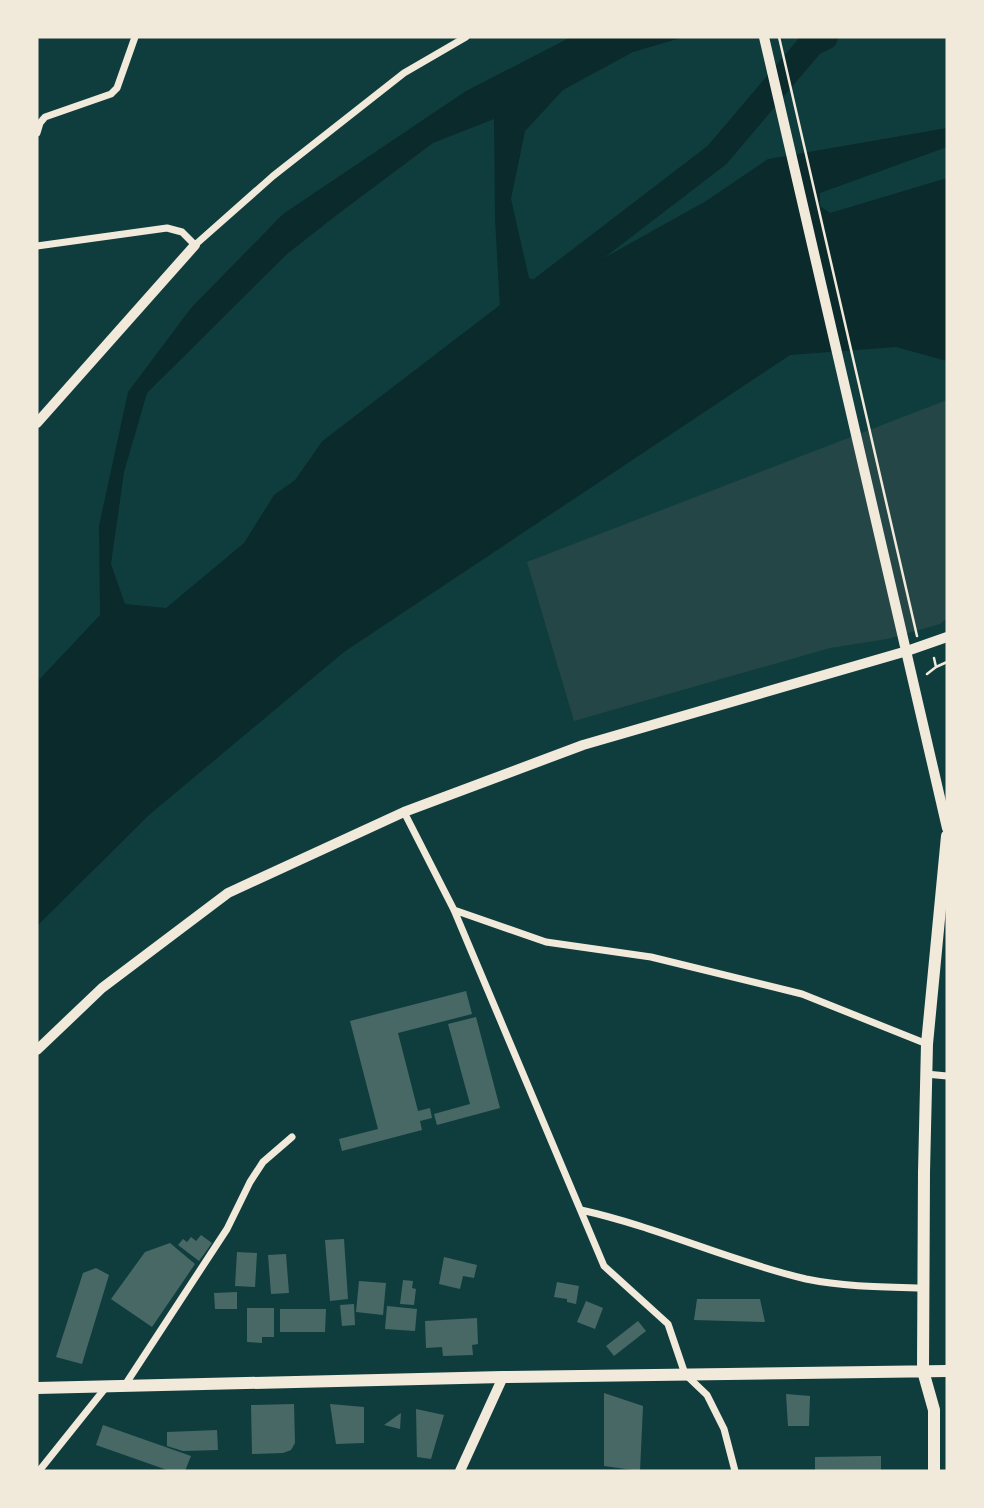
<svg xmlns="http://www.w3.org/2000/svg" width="984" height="1508" font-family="'Noto Sans',sans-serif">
<rect width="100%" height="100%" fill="#0f3d3e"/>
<path fill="#244646" d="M947,400V618L940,624L887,639L830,648L574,721L527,562Z"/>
<path fill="#0a2a2b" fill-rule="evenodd" d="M571,37H684L633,52L563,90L525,131L511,199L529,278L552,287L706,201L768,159L947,128V147L820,193V206L830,213L947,178V361L896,347L790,355L344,652L149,815L37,926V682L100,615L99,526L128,392L191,308L283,214L466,91ZM494,119L495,219L501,326L446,373L274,495L244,543L166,608L125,604L111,564L124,472L147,393L287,254L338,214L433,143Z"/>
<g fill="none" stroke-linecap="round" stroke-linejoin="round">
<path stroke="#0a2a2b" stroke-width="26" d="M304,490L332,450L717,155L812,43L825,37"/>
</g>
<path fill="#486865" d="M466,991L472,1014L398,1033L418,1111L430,1108L432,1118L420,1121L422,1130L342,1151L339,1139L378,1129L350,1021Z
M476,1017L500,1108L437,1125L434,1114L470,1104L448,1024Z
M201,1235L212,1243L199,1261L178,1245L183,1239L187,1242L191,1237L196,1241Z
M344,1239L348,1299L330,1301L325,1240Z
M170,1243L195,1264L152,1327L111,1299L145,1252Z
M237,1252L257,1253L255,1287L235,1286Z
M286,1254L289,1293L271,1294L268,1255Z
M444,1257L477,1265L474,1278L463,1276L460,1289L439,1284Z
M96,1268L109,1275L82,1364L56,1357L83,1273Z
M403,1280L413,1281L412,1288L416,1289L414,1305L400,1304Z
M359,1281L386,1283L383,1315L356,1312Z
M557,1282L579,1286L576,1304L567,1302V1299L554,1297Z
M237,1292V1309H215L214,1293Z
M697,1299H760L765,1322L694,1320Z
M586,1301L603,1308L595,1329L577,1322Z
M354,1304L355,1325L342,1326L340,1305Z
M387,1306L417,1309L415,1331L385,1329Z
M247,1308H274V1337H262V1343L247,1342Z
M280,1309H326L325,1332H280Z
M477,1318L478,1344L472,1345L473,1355L443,1356L442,1347L426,1348L425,1321Z
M638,1321L646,1331L614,1356L606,1346Z
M604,1393L643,1406L640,1471L604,1466Z
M786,1394L810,1396L809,1426H788Z
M294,1404L295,1443L291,1450L283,1453L252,1454L251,1405Z
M330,1404L364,1407V1443L336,1444Z
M416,1409L444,1415L431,1459L417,1457Z
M401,1413L400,1429L384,1425Z
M103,1425L191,1456L185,1471H170L96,1445Z
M217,1430L218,1450L183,1451L167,1446V1432Z
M881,1456V1471H815V1457Z"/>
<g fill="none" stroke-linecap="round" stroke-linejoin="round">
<path stroke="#f1e9da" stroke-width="2.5" d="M779,37L917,636
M936,667L947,662
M927,674L936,667L934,658"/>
<path stroke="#f1e9da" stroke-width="7" d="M37,133L40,123L45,117L111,94L117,88L135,37
M37,246L167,228L182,232L195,245L273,176L404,73L466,37
M404,812L454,910L604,1266L668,1324L685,1374L707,1395L724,1429L735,1471
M454,910L546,942L651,957L802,994L927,1044
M926,1074L947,1076
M581,1210C658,1227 729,1261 806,1279C845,1287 884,1287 923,1288
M125,1385L227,1229L250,1182L263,1162L292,1137
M39,1471L107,1386"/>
<path stroke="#f1e9da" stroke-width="10" d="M764,37L947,828
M37,423L195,245
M37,1050L102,988L228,893L404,812L583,745L907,651L947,637
M460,1471L503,1377"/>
<path stroke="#f1e9da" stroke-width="12" d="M37,1388L503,1377L947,1371
M934,1471V1410L923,1371L924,1172L927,1044L947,836"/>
</g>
<rect width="984" height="1508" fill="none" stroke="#f1e9da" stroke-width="77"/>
</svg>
